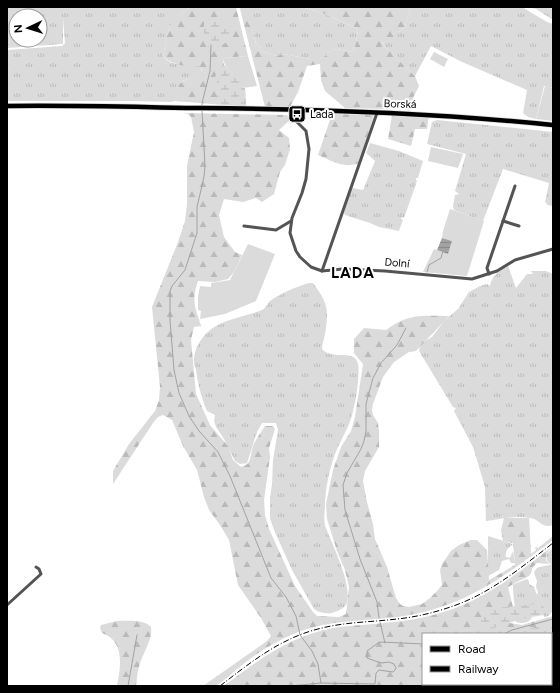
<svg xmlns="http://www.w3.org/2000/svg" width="560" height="693" viewBox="0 0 560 693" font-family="Figtree,sans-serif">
<defs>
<pattern id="grass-tufts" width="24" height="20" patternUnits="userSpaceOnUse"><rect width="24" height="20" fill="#dbdbdb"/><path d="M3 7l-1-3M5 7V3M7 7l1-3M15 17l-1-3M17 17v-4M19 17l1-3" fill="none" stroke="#bababa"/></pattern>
<pattern id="forest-firs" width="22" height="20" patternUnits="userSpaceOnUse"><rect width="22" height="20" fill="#dbdbdb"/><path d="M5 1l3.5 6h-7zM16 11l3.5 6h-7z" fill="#bababa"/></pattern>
<pattern id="wetland-marsh" width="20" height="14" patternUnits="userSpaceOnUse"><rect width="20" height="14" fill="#dbdbdb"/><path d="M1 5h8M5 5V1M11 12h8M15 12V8" fill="none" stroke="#bababa"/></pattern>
<pattern id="water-rules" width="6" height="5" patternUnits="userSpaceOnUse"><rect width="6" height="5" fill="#a2a2a2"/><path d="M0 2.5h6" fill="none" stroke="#8a8a8a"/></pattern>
</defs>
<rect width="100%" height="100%" fill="#fff"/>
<!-- grass -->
<g fill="url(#grass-tufts)" fill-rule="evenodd">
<path d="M7 7H192L180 14 169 28 163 56C171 68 188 63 201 66 202 71 202 74 198 78 173 79 183 86 175 101L170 102 135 101H7V50L62 46 65 43 63 18V44L7 48ZM16 16H40V40H16Z"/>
<path d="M239 7H302L325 14 356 28 358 31 355 46 353 52 337 49 332 50 327 55 319 59H310L284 54 276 56 261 51 259 46 256 44C254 35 252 26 247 17 245 13 241 11 239 7Z"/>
<path d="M410 7H522L547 22 553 24V88L544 86 536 119 528 117 523 113 527 90 460 61 431 46 415 76 385 47 382 41 388 42 398 32 405 27Z"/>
<path d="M528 7H553V20L536 9Z"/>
<path d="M437 120 553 132V206L548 205 545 202 549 183 503 169 483 221 454 210 453 206 455 195 459 194 455 191 466 154 427 144 432 122Z"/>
<path d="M370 143 399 151 423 161 418 178H416V180L417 181 404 218 402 217 401 219 403 220 399 231 379 227 370 223 345 215 344 213 352 188 363 190 375 161 366 153Z"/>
<path d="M508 266 516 288 527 274H533L531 271H546L553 274V525C541 529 540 519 530 518 516 515 500 519 486 521L485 487 473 447 454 411 456 408 453 407 419 351 420 347 425 341 432 337 444 321 458 309 469 292 480 286 487 284 490 286C492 275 498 272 508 266Z"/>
<path d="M309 283H313C328 303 329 310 325 334 324 339 322 344 322 349 331 360 352 350 357 361 362 370 354 414 349 424 344 436 337 447 333 460 329 471 325 493 325 504 325 512 323 521 326 528 331 542 359 597 343 608 340 610 335 612 332 613 326 614 319 613 314 609L292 570 274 530 270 518V497L272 485 273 460 278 430 276 423H262L257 432 247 463 240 464 235 461 224 439 216 427 214 421 215 415 207 411C201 397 198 384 196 370 195 366 193 361 194 358 195 345 205 332 216 326 230 318 247 316 262 310 266 308 267 304 270 301 281 293 296 287 309 283Z"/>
<path d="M488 536 513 544C509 548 505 549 506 557L510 558 513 551 515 563H511L509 559 502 561 499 570 488 576Z"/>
<path d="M552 549H553V611L548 616 545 617 542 614 532 615C532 623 522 624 516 622 514 617 516 613 515 608 514 601 513 593 513 585L514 584 527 579 529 581V584L534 587 537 595 538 592 536 587 537 581 534 573C537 564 544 568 551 564L547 561 546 554Z"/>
</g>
<!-- forest -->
<g fill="url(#forest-firs)">
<path d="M192 7H236L248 56 223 58 224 65 241 82 242 88H245L246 106 212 104 175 101C177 96 177 92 178 88 180 79 191 78 198 78L202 70 201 67 199 66C189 68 169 64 163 56L168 31 172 21 180 14Z"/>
<path d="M302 7H410L405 27 398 32 393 41 388 43 382 42 385 47 415 76 419 86 413 98 411 110 408 111C404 106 397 101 390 105 388 106 387 108 385 109L345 108 325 91 321 80 320 64 307 66 298 92 290 107H265L240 9C251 16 253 32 256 44L259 46 261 51 276 56 284 54 310 59H319L327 55 332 50 337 49 353 52 355 46 358 31 356 28 325 14Z"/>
<path d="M184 113 287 115 291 119 279 130 289 138 290 149 285 165 280 172 274 194 262 202 256 198 243 202 224 199 219 215 224 237 235 252 242 255 234 272 228 279 215 282 198 281C191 301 195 306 201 326L194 327 191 340 196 394 210 425 228 446 233 460 241 467C252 465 250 455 253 446 256 439 261 432 265 426H273L275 429 269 448 270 457 264 500 265 515 269 529 295 586 313 612 317 616 339 617 346 614 349 587 345 570 337 551 327 519 326 504 333 470 341 447 351 431 355 417 363 364 354 353V339L364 328 386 330C409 313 422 316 449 316L416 351 409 352 394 362 383 377 373 404 372 410 373 415 378 423 379 431V447L365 471 363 481 367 502 373 524 375 539 387 567 396 598 400 604 403 606 409 607 422 604 430 598 437 591 442 585 440 570 442 564 451 551 459 545 471 540H477L487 550 489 580 515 565 513 543 503 541 501 530 504 518H529L531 554 536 550 535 548 536 547 538 548 553 536V540C506 575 469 604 410 615 370 622 331 618 293 634 275 642 257 653 242 665 236 670 221 684 215 686 212 687 206 686 203 686L267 641 271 636 261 618 238 585 229 540 220 525 209 510 204 497 197 470 183 446 172 420 163 415 158 417 153 423 113 484V471L129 444 155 411 159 400 160 387 152 307 178 242 185 221 187 204V166L194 132 191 117 188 114Z"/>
<path d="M332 114 374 115 359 163C343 169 333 161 318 155Z"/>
<path d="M392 115 429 116 427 129H415L411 146 388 139Z"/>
<path d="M553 546 546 554V561L550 564 537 563 532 568C532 578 524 578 517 582 514 583 511 586 508 587L514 611 508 617 510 623 522 625 553 616V670L551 675V634H423V684H543L541 686H224C258 660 290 636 333 628 350 625 367 625 384 623 409 621 435 616 458 607 494 593 523 569 553 546Z"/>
<path d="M117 621C128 621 143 619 151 627 153 640 142 654 139 667 137 673 137 680 136 686H117C121 667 125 641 102 633L100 628 101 625Z"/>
</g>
<!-- wetland -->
<g fill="url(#wetland-marsh)">
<path d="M211 18C221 17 229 22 234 30 231 43 221 47 209 48L204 36V22Z"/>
<path d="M224 65 241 82 242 88H245L246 106 212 104 219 95 218 84 215 77 218 70Z"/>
<path d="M536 604 544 607V615L525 618 487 630H481V619L495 608Z"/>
<path d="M553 622V634L551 636V634H510Z"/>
</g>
<!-- garden -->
<g fill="#dbdbdb">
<path d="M434 52 448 59 444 67 430 59Z"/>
<path d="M248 56 257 86 242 88C239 74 225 72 223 58Z"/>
<path d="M545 86 553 88V121L536 119Z"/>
<path d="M431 147 463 154 458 168 428 161Z"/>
<path d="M450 209 484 221 467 276 423 272 434 249 448 254 452 241 442 238 443 231Z"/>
<path d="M248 244 275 254 256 301 225 314 200 319 201 311 198 310V297L200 286 211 287V283L230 280Z"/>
</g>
<!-- water -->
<path fill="url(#water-rules)" d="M442 238 452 241 448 254 437 250Z"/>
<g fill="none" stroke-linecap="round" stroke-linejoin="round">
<!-- stream -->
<g stroke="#a2a2a2" stroke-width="1">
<path d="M202 107V103L210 71 211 45"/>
<path d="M202 110 205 166 204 177 197 207V233L185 270 172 286 170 291V320L174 370 179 393 189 416 199 431 218 452 230 476 271 578 286 597 296 616 300 635 312 651 318 664 321 683"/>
<path d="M427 272 429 265 441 258 443 251"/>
<path d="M379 618 377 602 360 559 345 510 343 485 347 473 361 449 364 441 366 431V404L373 378 381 363 397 345 406 328"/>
<path d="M380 622 385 643"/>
<path d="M504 634 512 630 553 619"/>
<path d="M128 686 137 635"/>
<path d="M290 686 321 683 375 684 376 673 379 670 393 672 395 670 396 668 394 664 389 662 381 663 367 658V651L378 643 381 642 423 644"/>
</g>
<defs>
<path id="primary" d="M7 106C71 105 136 107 200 108 318 109 436 113 553 125"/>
</defs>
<!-- primary casing -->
<use href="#primary" stroke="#dbdbdb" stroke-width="6"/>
<!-- minor -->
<g stroke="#545454" stroke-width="3">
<path d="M291 109 292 117 306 131 309 149 306 179 302 193 292 218 290 233 296 251 300 257 311 267 322 271 343 269 385 271 472 279 497 271 515 260 553 249"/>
<path d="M503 221 519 226"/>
<path d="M244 226 276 230 291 221"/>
<path d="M322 271 377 113"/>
<path d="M489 274 487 268 515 186"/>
<path d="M7 605 41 574 39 569 36 567"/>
</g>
<!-- primary -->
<use href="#primary" stroke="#000" stroke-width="4.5"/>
<!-- rail -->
<path stroke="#000" stroke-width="1" stroke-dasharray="6 2 1 2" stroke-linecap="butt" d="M220 686C251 662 282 637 322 628 346 622 372 622 397 619 417 617 437 612 456 605 492 592 523 566 553 543"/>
</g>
<!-- icons -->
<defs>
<symbol id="bus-square" viewBox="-11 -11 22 22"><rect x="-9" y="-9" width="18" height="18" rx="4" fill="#000" stroke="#fff"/><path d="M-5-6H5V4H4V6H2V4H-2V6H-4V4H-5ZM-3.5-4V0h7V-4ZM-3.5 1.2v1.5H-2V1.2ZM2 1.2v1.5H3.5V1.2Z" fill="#fff"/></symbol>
</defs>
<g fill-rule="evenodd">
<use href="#bus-square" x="287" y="104" width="20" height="20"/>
</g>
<g text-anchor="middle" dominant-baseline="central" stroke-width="4" stroke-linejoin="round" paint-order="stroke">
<!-- street labels -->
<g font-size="11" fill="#000" stroke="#fff">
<text transform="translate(400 104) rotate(2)">Borská</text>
<text transform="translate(397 263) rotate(5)">Dolní</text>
</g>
<!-- poi labels -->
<g font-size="11" fill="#000" stroke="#fff" text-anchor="start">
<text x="310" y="114">Lada</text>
</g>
<!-- district labels -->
<g font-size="15" font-weight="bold" letter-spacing="1" fill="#000" stroke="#fff">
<text x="353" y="273">LADA</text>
</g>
</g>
<!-- border -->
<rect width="560" height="693" fill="none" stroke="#000000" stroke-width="16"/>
<!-- legend -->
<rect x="422" y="633" width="130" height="52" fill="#ffffff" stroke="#999999"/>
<rect x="430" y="646" width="20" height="6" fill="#000000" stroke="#999999"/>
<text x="458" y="653" font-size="12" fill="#000000">Road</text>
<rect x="430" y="666" width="20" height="6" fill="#000000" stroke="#999999"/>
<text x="458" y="673" font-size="12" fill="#000000">Railway</text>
<!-- north arrow -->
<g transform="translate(28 28) rotate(266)"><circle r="19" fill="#ffffff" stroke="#999999"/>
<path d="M0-3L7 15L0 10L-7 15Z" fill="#000000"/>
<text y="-6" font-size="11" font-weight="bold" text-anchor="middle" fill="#000000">N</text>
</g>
</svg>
